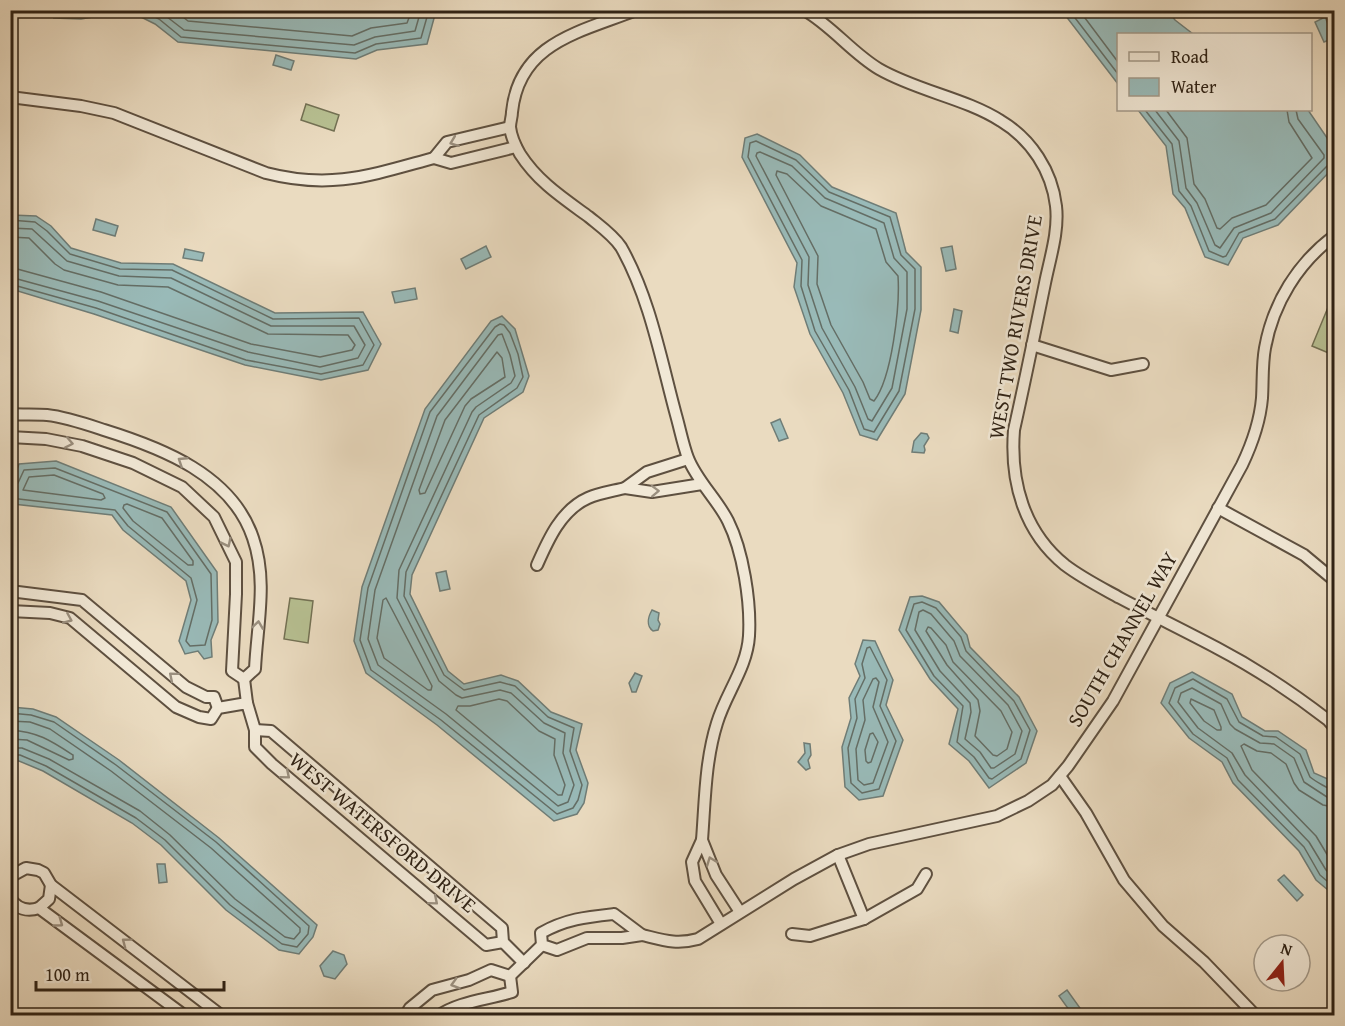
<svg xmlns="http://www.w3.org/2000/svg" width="1345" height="1026" viewBox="0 0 1345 1026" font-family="'Gentium Book Plus',serif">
<rect width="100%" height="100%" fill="#eadbc0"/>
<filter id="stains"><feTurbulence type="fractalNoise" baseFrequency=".00333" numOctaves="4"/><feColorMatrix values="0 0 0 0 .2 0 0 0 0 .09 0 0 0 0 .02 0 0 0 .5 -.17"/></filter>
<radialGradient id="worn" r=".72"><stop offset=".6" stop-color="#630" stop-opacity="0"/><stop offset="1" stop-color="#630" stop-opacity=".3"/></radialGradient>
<!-- green -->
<g fill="#b7c092" stroke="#737154" stroke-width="1.5">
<path d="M306 104 339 115 334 131 301 120Z"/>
<path d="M1329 305 1334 307V346L1331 354 1312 346Z"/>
<path d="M290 598 313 601 308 643 284 639Z"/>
</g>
<!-- water -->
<g fill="#99bab8" stroke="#6f7d77" stroke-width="1.5">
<path d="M57 11V10L436 11 427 44 377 50 356 59 178 42 155 24 129 11 81 19 54 18Z"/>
<path d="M1062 11H1168L1175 20 1193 34H1118V84Z"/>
<path d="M1325 17 1334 38 1324 42 1315 22Z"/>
<path d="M276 55 294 61 291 70 273 65Z"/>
<path d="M1138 110H1308L1334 148V167L1278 225 1243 238 1228 265 1205 257 1185 208 1173 194 1166 146Z"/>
<path d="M757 134 800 155 832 187 896 213 906 252 921 267V310L905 394 877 440 860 435 843 393 810 334 794 287 797 263 742 157 745 138Z"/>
<path d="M11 215 36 216 51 226 71 248 121 263 173 264 275 313 363 312 381 344 368 370 321 380 245 365 94 314 11 289Z"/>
<path d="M96 219 118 226 115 236 93 230Z"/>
<path d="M486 246 491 257 466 269 461 259Z"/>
<path d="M952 246 956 269 946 271 941 248Z"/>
<path d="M185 249 204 253 202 261 183 258Z"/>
<path d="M415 288 417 299 395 303 392 292Z"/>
<path d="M954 309 962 311 958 333 950 331Z"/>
<path d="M502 316 515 329 529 376 523 392 484 418 412 575 410 594 448 671 464 684 501 675 518 681 551 712 582 724 576 750 588 783 584 803 577 814 554 821 437 725 366 673 354 641 362 587 425 409 491 321Z"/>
<path d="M780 419 788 438 779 441 771 423Z"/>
<path d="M921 433 927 434 929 438 924 446 925 450 924 453 912 452 914 441Z"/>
<path d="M56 461 171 507 217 572 218 622 211 640 212 657 204 659 198 651 185 654 179 641 191 600 186 581 123 530 112 515 13 504 11 486 19 464Z"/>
<path d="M446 571 450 589 440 591 436 573Z"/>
<path d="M922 596 939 602 967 635 970 647 1019 697 1037 731 1026 763 989 788 969 761 949 744 958 709 930 679 899 630 910 597Z"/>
<path d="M652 610 659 613 658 620 660 624 658 630 653 631C646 626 648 617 652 610Z"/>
<path d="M863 640 875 641 893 680 886 705 903 740 883 796 859 800 845 787 842 747 851 718 849 698 860 676 855 664Z"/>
<path d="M1192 672 1232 694 1242 717 1265 731H1278L1306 750 1314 773 1328 779 1334 787V895L1316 880 1299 851 1233 783 1222 762 1189 738 1161 703 1170 683Z"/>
<path d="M635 673 642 676 636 692H632L629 683Z"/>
<path d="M11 707 33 709 56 717 119 760 219 838 317 925 313 937 299 954 279 950 226 910 161 845 132 823 43 771 19 761H11Z"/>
<path d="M804 743 810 744 811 755 808 760 810 768 806 770 798 762 805 753Z"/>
<path d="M165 864 167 882 159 883 157 864Z"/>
<path d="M1284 875 1303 895 1297 901 1278 880Z"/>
<path d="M333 951 344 955 347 964 335 979 324 976 320 966Z"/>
<path d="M1067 990 1080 1008 1072 1014 1059 996Z"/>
</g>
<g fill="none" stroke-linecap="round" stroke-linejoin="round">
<!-- shore -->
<g stroke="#646e66" stroke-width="1.5">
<path d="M141 10 159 19 181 37 355 53 376 44 421 38 429 10"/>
<path d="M158 10 184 30 354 45 375 37 415 31 421 10"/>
<path d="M174 10 188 21 352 36 371 28 407 23 412 10"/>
<path d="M1069 10 1118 74"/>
<path d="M1079 10 1118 62"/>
<path d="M1145 110 1172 144 1179 191 1191 206 1209 251 1223 257 1226 256 1239 233 1275 219 1328 165 1334 163"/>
<path d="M1155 110 1179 141 1186 188 1197 203 1215 245 1220 248 1234 228 1271 213 1324 158V155L1298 119 1296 110"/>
<path d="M1166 110 1187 138 1194 184 1205 199 1217 228 1220 229 1232 218 1266 205 1312 158 1289 122 1287 110"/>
<path d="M756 141 796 160 829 192 890 217 901 255 915 269V309L899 391 874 432 864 429 849 390 815 331 801 286 802 260 748 157 750 143Z"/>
<path d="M760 152 792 166 825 198 884 223 894 258 907 272V309L892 388 872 421 868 419 855 387 822 328 808 285 809 257 756 156 757 153Z"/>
<path d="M777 171 787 174 821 206 876 229 886 262 898 276C900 306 892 378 874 401L870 399 863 382 831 325 817 284 818 256 776 175Z"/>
<path d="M10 220 35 222 47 231 70 254 120 269 172 270 273 319 359 318 374 345 363 365 321 374 246 360 96 308 10 284"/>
<path d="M10 228 32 229 67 261 119 276 171 278 271 326H354L365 345 358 358 320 367 248 352 98 301 10 277"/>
<path d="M10 237 29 238 55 264 64 270 118 285 168 287 268 334 348 335 355 345 352 350 320 357 251 344 101 292 10 267"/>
<path d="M500 324 504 325 510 333 518 354 523 377 517 388 479 415 406 572 404 596 444 675 464 690 500 682 515 686 548 717 574 728 570 751 582 785 578 800 573 808 557 814 441 720 371 670 360 640 368 588 430 412 495 327Z"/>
<path d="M502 334 510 355 515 376 511 383 476 407 472 412 399 570 397 598 439 681 456 695 462 698 500 690 511 693 544 723 565 733 563 753 574 785 568 802 558 806 446 714 378 665 368 639 375 590 437 416 498 335Z"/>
<path d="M497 352 502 358 505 377 471 399 465 406 425 493 420 494 419 490 445 420Z"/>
<path d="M54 475 103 494 105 498 101 500 23 490 29 477Z"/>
<path d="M10 485 18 483 24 470 55 468 167 512 211 574 212 620 205 645 190 646 186 641 197 600 191 578 128 526 115 510 10 498"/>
<path d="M127 504 162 518 193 561V565H188L133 521 123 508 124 505Z"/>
<path d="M386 598 432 686 431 690H428L384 658 377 638 383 600Z"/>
<path d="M922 602 936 608 961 637 966 651 1014 701 1030 730 1021 759 992 779 989 778 974 757 957 742 963 706 934 676 906 630 914 604Z"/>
<path d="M923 610 931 614 954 641 960 656 1008 705 1022 731 1015 754 994 768H991L980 752 965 739 971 712 970 703 940 671 915 630 919 612Z"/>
<path d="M928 627 931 628 946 645 953 662 1001 711 1012 732 1007 749 997 756 993 755 975 736 980 711 978 700 947 665 926 631Z"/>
<path d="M870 647 887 680 880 706 896 741 879 789 862 793 851 783 848 748 857 718 855 699 865 678 862 664 867 648Z"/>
<path d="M876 678 879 682 873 707 888 742 873 783 864 785 858 780 856 749 865 720 863 700 873 679Z"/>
<path d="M499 699 507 701 539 731 555 739 554 755 565 785 562 795H558L456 710 458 706H470Z"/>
<path d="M1191 699 1214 710 1221 727V730H1217L1204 721 1190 703Z"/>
<path d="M10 713 31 715 54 722 116 765 216 842 309 926 308 934 297 947 282 944 230 905 165 840 136 818 46 766 20 755H10"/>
<path d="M10 721 30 722 50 729 111 771 211 848 300 928V932L294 939 285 937 235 899 170 835 140 811 49 759 22 748H10"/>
<path d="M10 730C38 732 50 740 73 755V759L69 760 27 740 10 739"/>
<path d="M873 733 878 742 871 762 868 763 866 761 865 750 870 734Z"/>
<path d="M1334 790C1330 790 1315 781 1310 777L1300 754 1276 737 1263 736 1239 722 1227 699 1193 679 1175 688 1169 703 1193 734 1227 758 1238 780 1304 847 1320 875 1334 887"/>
<path d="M1334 798 1327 797 1304 782 1294 758 1274 744 1260 743 1235 729 1230 724 1221 704 1192 688 1181 693 1178 702 1198 728 1232 753 1245 775 1309 842 1326 870 1334 878"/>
<path d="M1334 807 1323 805 1299 790 1294 783 1286 764 1271 753 1257 751 1244 744 1241 746 1252 770 1316 836 1334 866"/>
</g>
<defs>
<g id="minor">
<path d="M636 10C581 32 519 42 512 112 512 117 510 122 510 127 511 136 516 147 520 154 538 182 563 198 589 217 600 226 613 235 621 247 650 298 661 360 676 415 680 429 683 445 688 458 697 481 717 499 728 521 743 551 751 602 749 636 747 668 726 693 717 723 705 761 705 802 702 840"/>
<path d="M804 10C832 26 852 53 879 69 917 91 965 98 1001 121 1031 139 1052 171 1056 206 1059 231 1050 258 1045 283 1035 332 1025 381 1014 430 1010 482 1024 532 1065 565 1082 578 1102 588 1120 598 1152 615 1185 631 1217 648 1257 669 1293 693 1328 720L1334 727"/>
<path d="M10 97 81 106 114 113 266 173C332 190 371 175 434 158"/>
<path d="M510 127 447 142 434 158 451 163 516 147"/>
<path d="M1032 345 1111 370 1143 364"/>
<path d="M10 414C23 415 35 414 47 415 66 417 86 424 104 430 162 448 232 475 253 538 268 581 257 625 255 669L244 679"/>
<path d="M10 437 46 439 82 446 133 463 182 487 214 517 236 562V594L232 671 244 679"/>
<path d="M688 459 647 472 625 488 652 492 702 484"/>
<path d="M1218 508 1304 555 1334 580"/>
<path d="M537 565C548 540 561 510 588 498 599 493 613 491 625 488"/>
<path d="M10 591 82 600 186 687 206 697H214L218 708"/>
<path d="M10 611 50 613 70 618 176 707 199 717 211 719 218 708 247 703 255 730V747L272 764 486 945 503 942"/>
<path d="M244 679 247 703"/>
<path d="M255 730 271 731 502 928 503 942 524 963"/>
<path d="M1060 776 1086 813 1124 880 1163 926 1204 962 1256 1016"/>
<path d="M838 855 864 919"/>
<path d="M10 873 15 874 26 868 38 870 44 873 51 885 222 1016"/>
<path d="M10 898C17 909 27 912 39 908L185 1016"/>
<path d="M39 908 49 899 51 885"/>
<path d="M614 914 642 935 622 938H587L557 950 542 945 541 933C566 919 586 917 614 914Z"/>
<path d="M721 924 695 881 692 862 702 840 716 875 740 912"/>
<path d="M792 934 810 936 864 919 917 889 926 874"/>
<path d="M642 935C663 940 676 945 698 939L794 879 838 855 869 844 997 816 1028 801 1052 785 1068 766 1113 701 1242 465C1252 444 1260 422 1262 398 1263 382 1262 364 1265 348 1273 303 1298 263 1334 236"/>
<path d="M510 976 542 945"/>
<path d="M405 1016 410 1008 432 990 469 980 491 970 510 976"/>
<path d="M438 1016C460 1001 487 1000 512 992L510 976"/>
</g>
</defs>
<!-- minor casing -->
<use href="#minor" stroke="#5e5040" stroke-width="14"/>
<!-- minor -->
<use href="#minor" stroke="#f1e8d6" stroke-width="10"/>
</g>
<!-- one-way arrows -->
<defs><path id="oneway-chevron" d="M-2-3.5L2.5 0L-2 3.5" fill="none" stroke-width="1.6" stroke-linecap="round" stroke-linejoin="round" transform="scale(1.5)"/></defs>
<g stroke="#9a8f7f">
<use href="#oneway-chevron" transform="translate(454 142) rotate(159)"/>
<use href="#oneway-chevron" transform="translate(69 443) rotate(11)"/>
<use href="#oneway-chevron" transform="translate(182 461) rotate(-147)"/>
<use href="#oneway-chevron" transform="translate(655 491) rotate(-2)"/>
<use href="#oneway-chevron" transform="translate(227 543) rotate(64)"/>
<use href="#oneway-chevron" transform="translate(68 619) rotate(23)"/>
<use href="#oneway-chevron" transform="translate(258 625) rotate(-82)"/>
<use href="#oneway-chevron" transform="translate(173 676) rotate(-140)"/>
<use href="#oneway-chevron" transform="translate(286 775) rotate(40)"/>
<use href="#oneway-chevron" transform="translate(711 861) rotate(-111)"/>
<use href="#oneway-chevron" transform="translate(434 901) rotate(40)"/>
<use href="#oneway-chevron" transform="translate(59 923) rotate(36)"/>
<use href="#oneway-chevron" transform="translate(126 942) rotate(-143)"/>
<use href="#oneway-chevron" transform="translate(455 984) rotate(164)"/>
</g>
<g text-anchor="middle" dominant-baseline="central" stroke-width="5" stroke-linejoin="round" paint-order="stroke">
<!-- street labels -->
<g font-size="21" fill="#2f2215" stroke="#f1e8d6">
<text transform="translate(1015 327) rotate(-80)">WEST TWO RIVERS DRIVE</text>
<text transform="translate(1122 639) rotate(-60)">SOUTH CHANNEL WAY</text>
<text transform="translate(383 832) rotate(40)">WEST WATERSFORD DRIVE</text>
</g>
</g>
<!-- margin -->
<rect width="1345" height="1026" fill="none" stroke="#eadbc0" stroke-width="36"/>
<rect x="12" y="12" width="1321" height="1002" fill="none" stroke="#2f2215" stroke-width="3"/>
<rect x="18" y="18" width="1309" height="990" fill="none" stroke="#2f2215" stroke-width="1.5"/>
<!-- legend -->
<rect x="1117" y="33" width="195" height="78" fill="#f1e8d6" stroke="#a39989" stroke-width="1.5"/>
<rect x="1129" y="52" width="30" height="9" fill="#f1e8d6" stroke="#a39989" stroke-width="1.5"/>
<text x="1171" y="63" font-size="18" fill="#2f2215">Road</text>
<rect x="1129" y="78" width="30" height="18" fill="#99bab8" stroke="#a39989" stroke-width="1.5"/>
<text x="1171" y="93" font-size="18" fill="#2f2215">Water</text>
<!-- north arrow -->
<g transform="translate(1282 963) rotate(18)"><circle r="28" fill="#f1e8d6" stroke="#a39989" stroke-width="1.5"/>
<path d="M0-4.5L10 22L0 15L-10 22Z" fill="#8f2418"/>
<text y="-9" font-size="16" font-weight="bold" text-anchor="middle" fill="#2f2215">N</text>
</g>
<!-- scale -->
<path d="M36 981v9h188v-9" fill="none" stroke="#2f2215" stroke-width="3"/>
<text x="45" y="981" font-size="18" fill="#2f2215" stroke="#f1e8d6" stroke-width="4.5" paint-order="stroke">100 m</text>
<rect width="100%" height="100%" filter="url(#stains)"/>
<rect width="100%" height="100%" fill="url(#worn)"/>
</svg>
